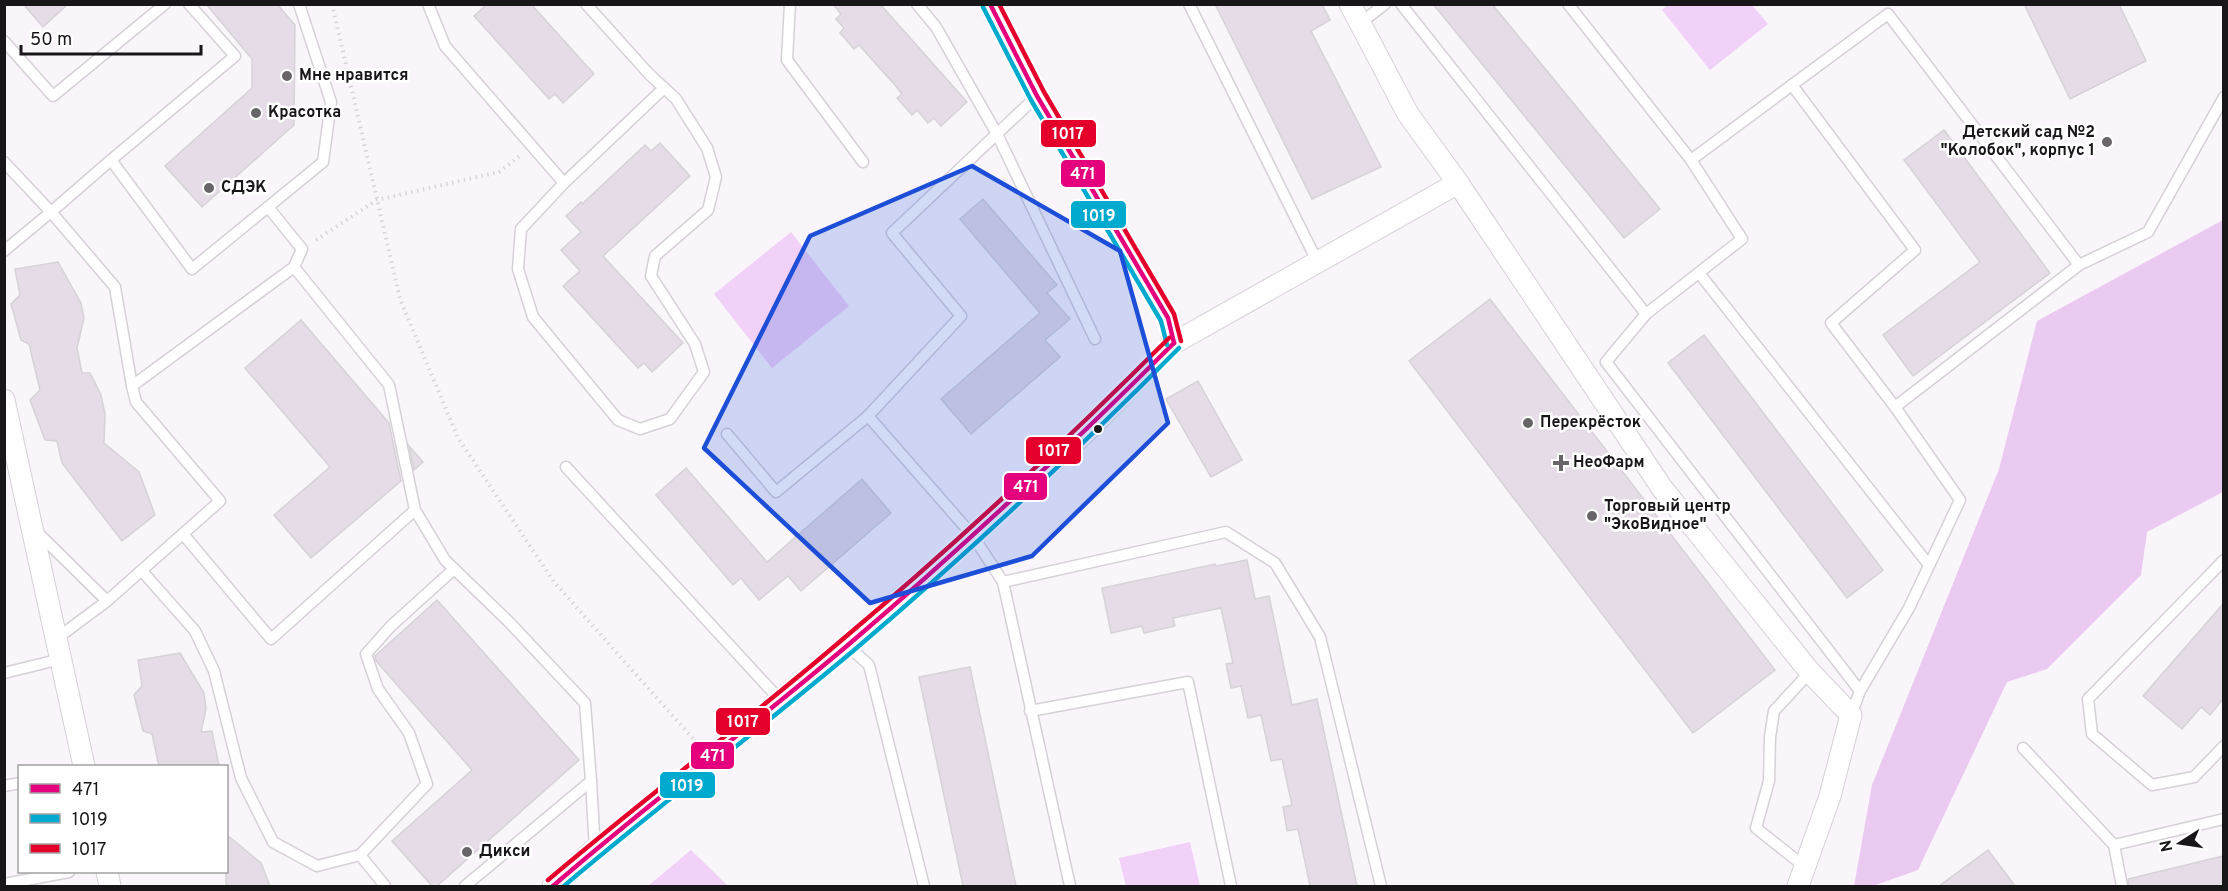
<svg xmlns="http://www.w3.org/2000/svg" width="2228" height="891" viewBox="0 0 2228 891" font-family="Overpass,sans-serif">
<rect width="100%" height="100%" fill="#faf5fb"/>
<!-- green -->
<g fill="#f1d1f7">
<path d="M1669 4 1752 5 1768 24 1710 70 1662 10Z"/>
<path d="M791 232 849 306 772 368 714 294Z"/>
<path d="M1190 842 1200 886H1126L1119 858Z"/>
<path d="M691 850 728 886H648Z"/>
</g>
<!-- forest -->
<path fill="#ebcaf1" d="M2223 220 2224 489 2221 493 2147 532 2141 575 2047 669 2007 682 1918 870 1873 886H1854L1872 785 1999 469 2037 321Z"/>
<!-- building -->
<g fill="#e5dce7" stroke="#d6d2d7" stroke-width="1.5">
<path d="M23 4H68L43 27Z"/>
<path d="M206 4H277L295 25 294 125 202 207 165 166 252 88V59Z"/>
<path d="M487 4H531L594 74 563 103 555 94 549 99 474 16Z"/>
<path d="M833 4H880L967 102 941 126 934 118 928 123 917 110 912 115 897 98 902 94 894 84 859 45 854 49 840 33 844 28 836 19 841 14Z"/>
<path d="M1215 4H1322L1330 20 1311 31 1381 167 1312 199Z"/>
<path d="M1433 4H1492L1660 209 1624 238Z"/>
<path d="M2024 4H2119L2146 61 2070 99Z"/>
<path d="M1944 130 2050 273 1913 376 1883 335 1980 262 1904 160Z"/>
<path d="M660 143 690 176 603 256 683 343 652 372 644 363 638 368 563 286 580 271 561 250 581 232 566 216 581 202 582 204 645 145 651 151Z"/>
<path d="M983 199 1057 285 1047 293 1070 319 1045 340 1060 357 971 434 941 399 1040 313 960 219Z"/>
<path d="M58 262 81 303 84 318 77 348 82 373H90L101 395 105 414 104 443 139 472 155 515 122 541 62 463 57 441 45 440 30 400 40 390 29 344 21 340 11 304 20 295 15 269Z"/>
<path d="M1490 299 1775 670 1693 733 1409 361Z"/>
<path d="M301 320 389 423 401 481 311 558 274 515 330 467 245 368Z"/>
<path d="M1704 335 1883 570 1847 598 1668 363Z"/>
<path d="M1198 381 1242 460 1211 477 1166 399Z"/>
<path d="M409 446 423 462 414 470Z"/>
<path d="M686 468 767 562 862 479 891 513 801 591 788 576 759 600 741 578 733 585 656 495Z"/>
<path d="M1247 560 1255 599 1269 596 1292 705 1317 699 1357 886H1310L1298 829 1287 831 1283 807 1292 805 1282 759 1271 761 1261 715 1248 718 1241 686 1231 688 1226 664 1233 663 1221 608 1173 618 1175 626 1144 633 1142 626 1111 633 1102 588 1215 564 1216 566Z"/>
<path d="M437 600 579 760 437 886H432L392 841 472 770 376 661 375 656Z"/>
<path d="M2223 604V699L2210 715 2201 707 2182 729 2143 696Z"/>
<path d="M180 653 204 693 206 709 201 732 212 731 219 766H159L152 734 143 731 134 695 142 686 138 660Z"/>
<path d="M970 667 1016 886H963L919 677Z"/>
<path d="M226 834 261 863 270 886H226Z"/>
<path d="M1988 850 2015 886H1939Z"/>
<path d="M2223 856V886H2129L2128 879Z"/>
</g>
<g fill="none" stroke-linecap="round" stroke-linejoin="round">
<defs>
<g id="service">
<path d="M189 4 235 56 111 160 192 269 323 162 331 102 299 4"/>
<path d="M428 4 445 46 564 183 521 229 518 269 533 317 618 420 640 429 670 419 704 372 695 344 651 276 655 256 708 210 716 177 707 148 676 99 649 74 586 4"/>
<path d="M790 4 787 60 863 162"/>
<path d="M917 4 936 27 997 134 1095 339"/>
<path d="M1189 4 1318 263"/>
<path d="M1401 4 1646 314"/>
<path d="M1568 4 1691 160"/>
<path d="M1359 24 1385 4"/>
<path d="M4 41 53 96 165 4"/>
<path d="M1792 85 1888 14 2079 265 1895 407"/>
<path d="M111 160 51 212 115 287 132 386 294 267 302 249 268 207"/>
<path d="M4 162 51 212 4 251"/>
<path d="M564 183 664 88"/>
<path d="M2079 265 2148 232 2224 97"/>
<path d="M1699 273 1929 565"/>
<path d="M727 434 776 492 868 416"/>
<path d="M566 467 780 700"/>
<path d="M415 510 445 560 509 622 585 703 591 781 465 886"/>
<path d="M37 532 107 601"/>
<path d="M183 534 271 639 415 510 389 385 294 267"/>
<path d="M2224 560 2088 699 2092 734 2152 785 2194 777 2224 746"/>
<path d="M142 571 195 631 214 671 241 778 273 842 317 866 360 855"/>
<path d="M1003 582 973 536 868 416 961 316 892 233 1037 96"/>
<path d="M56 639 107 601 220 501 136 402 132 386"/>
<path d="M847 645 869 665 924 886"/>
<path d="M4 673 61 659"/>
<path d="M1030 711 1188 682 1231 886"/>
<path d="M1851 715 1860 691 1909 608 1960 500 1895 407 1831 323 1915 250 1792 85 1691 160 1742 239 1646 314 1606 362 1860 691"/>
<path d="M2023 748 2114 845 2122 886"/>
<path d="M591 781 595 850"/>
<path d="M4 786 20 783"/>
<path d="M2114 845 2224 819"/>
<path d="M1805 867 1756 828 1769 781 1770 737 1774 711 1810 672"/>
<path d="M4 884 69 872"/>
<path d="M385 886 360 855 427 784 409 733 378 689 366 654 391 626 454 569"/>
<path d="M1070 886 1003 582 1226 532 1275 563 1320 637 1381 886"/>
</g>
<g id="minor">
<path d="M990 4 1037 96 1168 318 1174 343"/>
<path d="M1350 4 1408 114 1458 183 1662 488 1810 672 1851 715 1830 796 1798 886"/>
<path d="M4 400 84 766"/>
<path d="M107 872 110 886"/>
<path d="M553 886 588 855 720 750 847 645 973 536 1094 424 1174 343 1458 183"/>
</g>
</defs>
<!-- service casing -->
<use href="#service" stroke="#d5d1d6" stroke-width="13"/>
<!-- minor casing -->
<use href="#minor" stroke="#d5d1d6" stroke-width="23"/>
<!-- path -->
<g stroke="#d7d6d7" stroke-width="4" stroke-dasharray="1.5 4.5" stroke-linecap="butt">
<path d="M332 4 400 299 458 438 554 582 696 742"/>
<path d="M316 240 377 200 499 172 520 156"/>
</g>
<!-- service -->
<use href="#service" stroke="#fefefe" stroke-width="10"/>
<!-- minor -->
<use href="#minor" stroke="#fefefe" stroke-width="21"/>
<defs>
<g id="bus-1">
<path d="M990 4 1037 96 1168 318 1174 343"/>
<path d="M553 886C649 803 751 727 848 645 961 549 1069 448 1174 343"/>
</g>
<g id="bus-2">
<path d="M983 7 1031 100 1161 321 1167 345"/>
<path d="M564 886C658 806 758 731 853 651 966 555 1075 453 1179 348"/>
</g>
<g id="bus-3">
<path d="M999 4 1044 92 1174 314 1181 341"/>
<path d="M548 880C645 798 746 722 843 639 956 544 1064 443 1169 338"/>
</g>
</defs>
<!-- bus-1 casing -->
<use href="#bus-1" stroke="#fff" stroke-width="9"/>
<!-- bus-2 casing -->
<use href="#bus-2" stroke="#fff" stroke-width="9"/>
<!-- bus-3 casing -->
<use href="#bus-3" stroke="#fff" stroke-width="9"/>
<!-- bus-1 -->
<use href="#bus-1" stroke="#e5007d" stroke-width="4.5"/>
<!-- bus-2 -->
<use href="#bus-2" stroke="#00a9ce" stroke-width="4.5"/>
<!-- bus-3 -->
<use href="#bus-3" stroke="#e4002b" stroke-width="4.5"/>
</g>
<!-- marked area -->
<path fill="#1d4ed8" fill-opacity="0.2" stroke="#1d4ed8" stroke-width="4.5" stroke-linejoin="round" d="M972 166 1120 251 1168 423 1032 556 870 603 704 448 810 236Z"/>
<!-- markers -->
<g fill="#686469" stroke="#fff" stroke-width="2">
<circle cx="287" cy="76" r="6"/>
<circle cx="256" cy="113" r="6"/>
<circle cx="2107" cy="142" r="6"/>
<circle cx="209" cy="188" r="6"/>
<circle cx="1528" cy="423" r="6"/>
<path d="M1558 454h6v6h6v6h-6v6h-6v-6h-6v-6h6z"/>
<circle cx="1592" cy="516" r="6"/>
<circle cx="467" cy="852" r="6"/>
</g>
<circle fill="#19161a" stroke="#fff" stroke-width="2" cx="1098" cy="429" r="5"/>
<g text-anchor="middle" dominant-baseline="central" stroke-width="5" stroke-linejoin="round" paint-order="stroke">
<!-- poi labels -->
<g font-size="16" font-weight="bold" fill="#19161a" stroke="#fff" text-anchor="start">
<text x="299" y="76">Мне нравится</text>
<text x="268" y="113">Красотка</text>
<text x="2095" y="133" text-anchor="end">Детский сад №2<tspan x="2095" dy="18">"Колобок", корпус 1</tspan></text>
<text x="221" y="188">СДЭК</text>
<text x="1540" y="423">Перекрёсток</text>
<text x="1573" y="463">НеоФарм</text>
<text x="1604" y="507">Торговый центр<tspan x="1604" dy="18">"ЭкоВидное"</tspan></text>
<text x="479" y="852">Дикси</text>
</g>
</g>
<g stroke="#fff" stroke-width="2">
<rect x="1040" y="119" width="57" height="29" rx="6" fill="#e4002b"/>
<rect x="1060" y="159" width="46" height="29" rx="6" fill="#e5007d"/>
<rect x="1070" y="200" width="57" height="29" rx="6" fill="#00a9ce"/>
<rect x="1025" y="436" width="57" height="29" rx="6" fill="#e4002b"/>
<rect x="1003" y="472" width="45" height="29" rx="6" fill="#e5007d"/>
<rect x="715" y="707" width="56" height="29" rx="6" fill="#e4002b"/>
<rect x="690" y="741" width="45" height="29" rx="6" fill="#e5007d"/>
<rect x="659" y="771" width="57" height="28" rx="6" fill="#00a9ce"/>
</g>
<g font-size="16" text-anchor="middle" font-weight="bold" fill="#fff">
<text x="1068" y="139">1017</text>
<text x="1083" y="179">471</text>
<text x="1099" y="221">1019</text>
<text x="1054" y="456">1017</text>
<text x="1026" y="492">471</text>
<text x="743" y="727">1017</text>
<text x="713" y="761">471</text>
<text x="687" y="791">1019</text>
</g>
<!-- border -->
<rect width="2228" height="891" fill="none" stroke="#19161a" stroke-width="12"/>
<!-- legend -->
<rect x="18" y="765" width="210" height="108" fill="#ffffff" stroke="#a3a2a3" stroke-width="1.5"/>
<rect x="30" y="784" width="30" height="9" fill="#e5007d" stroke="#a3a2a3" stroke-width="1.5"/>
<text x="72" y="795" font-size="18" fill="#19161a">471</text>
<rect x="30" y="814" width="30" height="9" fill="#00a9ce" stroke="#a3a2a3" stroke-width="1.5"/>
<text x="72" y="825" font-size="18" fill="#19161a">1019</text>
<rect x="30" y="844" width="30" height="9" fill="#e4002b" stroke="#a3a2a3" stroke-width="1.5"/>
<text x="72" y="855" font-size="18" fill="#19161a">1017</text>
<!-- north arrow -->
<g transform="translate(2180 843) rotate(258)" stroke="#ffffff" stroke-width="4.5" paint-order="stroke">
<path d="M0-4.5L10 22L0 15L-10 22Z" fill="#19161a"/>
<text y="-9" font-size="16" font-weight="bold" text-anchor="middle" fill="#19161a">N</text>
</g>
<!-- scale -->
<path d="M21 45v9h180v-9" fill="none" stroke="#19161a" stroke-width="3"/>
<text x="30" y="45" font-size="18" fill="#19161a" stroke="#ffffff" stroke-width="4.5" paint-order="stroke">50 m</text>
</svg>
